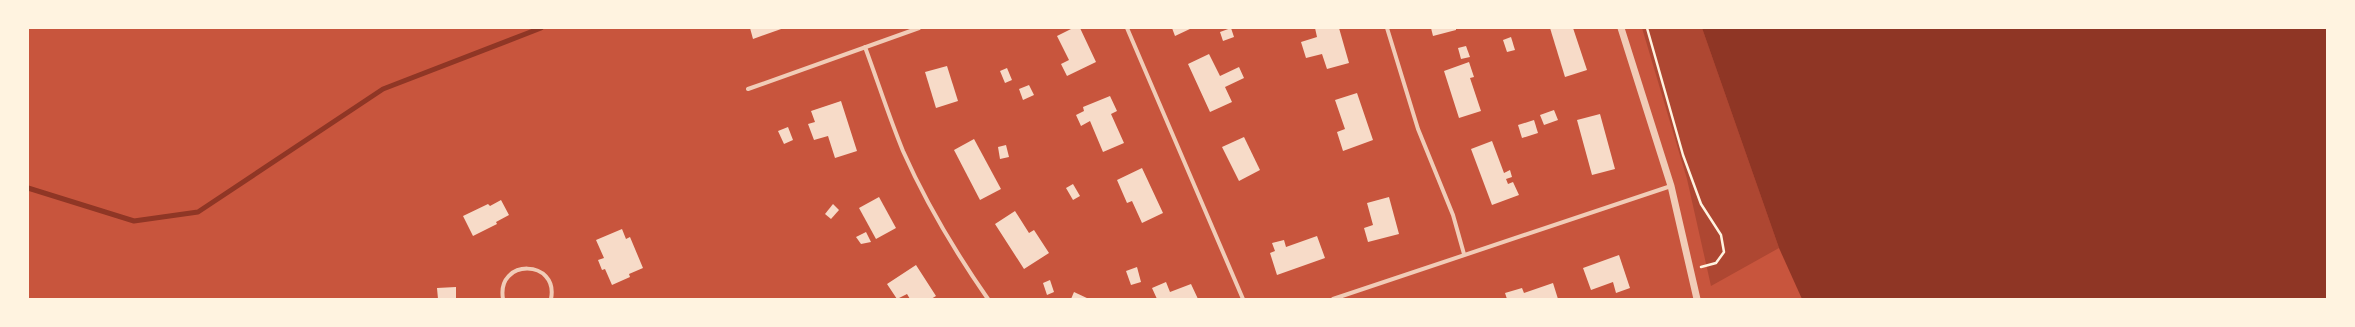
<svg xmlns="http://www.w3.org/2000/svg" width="2355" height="327" viewBox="0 0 2355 327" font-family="'PT Sans',sans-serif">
<rect width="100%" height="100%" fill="#c8553d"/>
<!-- green -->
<path fill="#ae4732" d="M1642 28H1702L1779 248 1711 286 1687 179Z"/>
<!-- water -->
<path fill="#8f3625" d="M1702 28H2327V299H1802L1779 248Z"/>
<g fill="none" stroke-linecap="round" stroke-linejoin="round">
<!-- stream -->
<path stroke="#8f3625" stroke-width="5" d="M28 188 134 221 198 212 383 89 541 28"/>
</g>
<!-- building -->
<g fill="#f7dbc8">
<path d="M750 28H784L753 39Z"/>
<path d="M1073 28H1080L1096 62 1067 76 1061 64 1069 60 1057 36Z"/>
<path d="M1172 28H1192L1175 36Z"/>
<path d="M1231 28 1234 37 1223 41 1220 32Z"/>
<path d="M1315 28H1339L1349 63 1327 69 1322 54 1306 58 1301 42 1317 37Z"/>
<path d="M1431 28H1456V30L1433 36Z"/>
<path d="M1550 28H1573L1587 70 1565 77Z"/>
<path d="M1511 37 1515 50 1507 52 1503 40Z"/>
<path d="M1466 46 1470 57 1461 59 1458 48Z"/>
<path d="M1209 54 1220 76 1239 67 1244 78 1225 87 1232 102 1210 112 1188 64Z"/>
<path d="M1469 62 1474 77 1470 78 1481 111 1459 118 1444 71Z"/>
<path d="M947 66 958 101 936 108 925 72Z"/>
<path d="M1007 68 1012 80 1005 83 1000 71Z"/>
<path d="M1029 85 1034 95 1023 100 1019 89Z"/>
<path d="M1357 93 1373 140 1343 151 1337 132 1345 129 1335 100Z"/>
<path d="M1110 96 1117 111 1111 114 1124 143 1103 152 1090 121 1081 126 1076 115 1084 111 1083 107Z"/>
<path d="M841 101 857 151 835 158 828 136 814 140 808 124 815 122 811 111Z"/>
<path d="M1554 110 1558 120 1544 125 1540 115Z"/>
<path d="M1600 114 1615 169 1592 175 1577 120Z"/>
<path d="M1534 120 1538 133 1522 138 1518 125Z"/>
<path d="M788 127 793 140 784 144 778 131Z"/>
<path d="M1244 137 1260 170 1239 181 1222 147Z"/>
<path d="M974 139 1001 189 980 200 954 150Z"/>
<path d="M1492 141 1504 173 1510 170 1512 177 1506 179 1508 184 1513 182 1519 195 1492 205 1471 149Z"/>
<path d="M1006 145 1009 157 1000 159 998 147Z"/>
<path d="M1142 168 1163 213 1142 223 1132 201 1127 203 1117 180Z"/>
<path d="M1073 184 1080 196 1073 200 1066 188Z"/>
<path d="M879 197 896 228 876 239 859 208Z"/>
<path d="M1389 197 1399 234 1368 242 1364 228 1373 225 1367 203Z"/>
<path d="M501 200 509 215 496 222 497 224 473 236 463 216 488 204 490 206Z"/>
<path d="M833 204 839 210 831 219 825 214Z"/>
<path d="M1015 211 1029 233 1034 230 1049 253 1024 269 995 224Z"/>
<path d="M622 229 626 239 630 237 643 268 629 274 630 277 612 285 605 269 602 270 598 260 604 258 596 240Z"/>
<path d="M866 232 871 242 861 244 856 237Z"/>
<path d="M1317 236 1325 258 1277 275 1270 253 1275 251 1272 243 1284 240 1286 247Z"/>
<path d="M1619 255 1630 288 1616 293 1613 282 1591 290 1583 268Z"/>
<path d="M916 265 936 296 931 299H910L907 294 897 299 887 284Z"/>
<path d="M1137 267 1141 282 1131 285 1126 271Z"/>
<path d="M1050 280 1054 292 1047 295 1043 283Z"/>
<path d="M1166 282 1170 292 1191 284 1198 299H1157L1152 288Z"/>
<path d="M1553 283 1558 299H1507L1505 293 1522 288 1524 293Z"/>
<path d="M456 287V299H438L437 288Z"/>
<path d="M1074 292 1089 299H1071Z"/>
</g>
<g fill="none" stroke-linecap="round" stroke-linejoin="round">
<!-- path -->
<path stroke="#fff3e0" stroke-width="2.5" d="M1647 28 1683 155 1701 204 1721 235 1724 252 1716 263 1701 267"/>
<!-- minor -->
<g stroke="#f1ccb7" stroke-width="4">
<path d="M1127 28 1243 299"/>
<path d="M1387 28 1418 129 1453 215 1464 254"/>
<path d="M865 47C878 82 889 117 903 151 926 203 956 253 988 299"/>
<path d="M748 89 919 28"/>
<path d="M503 299C496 258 559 259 551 299"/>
<path d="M1333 299 1671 186"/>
</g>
<!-- tertiary -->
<path stroke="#f1ccb7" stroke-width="7" d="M1621 28 1671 186 1697 299"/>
</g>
<!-- border -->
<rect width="2355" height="327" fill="none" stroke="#fff3e0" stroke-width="58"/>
</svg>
